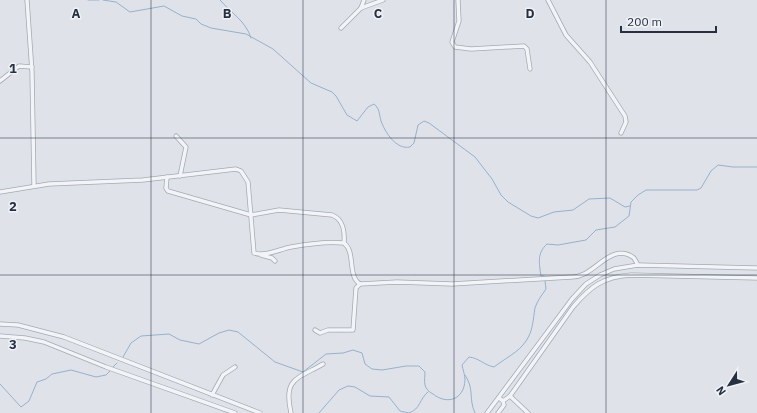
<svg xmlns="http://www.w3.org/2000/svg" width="757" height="413" viewBox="0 0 757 413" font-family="'IBM Plex Sans',sans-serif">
<rect width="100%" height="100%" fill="#dfe3e9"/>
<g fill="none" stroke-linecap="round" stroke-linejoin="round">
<!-- stream -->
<g stroke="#98b0cb" stroke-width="1">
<path d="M88 0H99"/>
<path d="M103 0 116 2 130 12 164 6 182 16 196 19 201 24 211 28 246 34 273 49 311 83 332 92 336 96 347 115 357 121 368 107 374 104C380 109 379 114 381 121 385 132 396 150 410 147L414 143 418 125 424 121 429 123 475 157 492 179 501 195 508 202 531 216 538 218 554 212 573 210 589 199 610 198 625 207 630 206"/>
<path d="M220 0C231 13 246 21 251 38"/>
<path d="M544 276H541C539 263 537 253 547 244L558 245 586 240 596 230 615 227 629 216 631 202 638 195 646 190H697L701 188 711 171 718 165 733 167H757"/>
<path d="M123 357 131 343 141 336 169 334 180 340 199 344 219 333 229 330 238 332 275 362 303 372 326 354 343 353 353 350 362 353 365 364 372 369 382 370 406 366H419L425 372C425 376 424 381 425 385 426 389 429 392 433 394 447 405 464 400 465 380 465 375 463 370 462 365L469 357C479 358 484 365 494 367 504 359 519 352 526 341 533 331 533 320 535 308 537 301 542 295 546 289L545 281"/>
<path d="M112 368 117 363"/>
<path d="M465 375C475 390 468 398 475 413"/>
<path d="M0 384 21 407 29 401 37 382 46 379 52 374 71 370 96 377 106 375 110 371"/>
<path d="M319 413 339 390 348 386 355 387 370 396 389 397 400 411 409 413"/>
<path d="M409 413C421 409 419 399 428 392"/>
</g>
<defs>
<g id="minor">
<path d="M27 0 32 72 34 186"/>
<path d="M458 0 459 21 452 42 455 47 471 49 524 46 527 49 530 69"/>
<path d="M548 0 566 35 590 62 625 116 626 122 621 133"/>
<path d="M361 8 364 0"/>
<path d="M341 28 361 8 383 0"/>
<path d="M0 81 19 66 32 67"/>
<path d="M176 136 186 147 180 176"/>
<path d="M167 177 166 188 168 191 251 215 279 210 332 215C343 219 345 232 344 243"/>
<path d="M0 192 49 184 143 180 236 169 241 171 248 182 254 253C265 257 280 249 291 247 307 244 327 241 344 243 356 252 347 276 360 284L397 282 452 284 572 277C576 277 580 276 584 274 599 267 615 243 634 258L638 265"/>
<path d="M261 255 272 258 275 261"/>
<path d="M0 324 18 325 64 337 260 413"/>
<path d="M315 330 320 333 328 330H353L356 288 360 284"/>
<path d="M0 336 25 338 44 342 106 367 235 413"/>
<path d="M212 395 223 375 235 367"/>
<path d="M510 396 528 413"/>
<path d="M499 398 503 401 510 396 573 307C591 286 603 277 631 275L757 278"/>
<path d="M291 413C283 378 297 379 323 364"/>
<path d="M487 413 572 299 586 284 600 275 614 269 638 265 757 268"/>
<path d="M498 413 504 405 503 401"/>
</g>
</defs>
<!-- minor casing -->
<use href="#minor" stroke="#a4aab3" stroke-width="5"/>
<!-- minor -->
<use href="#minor" stroke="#f2f4f7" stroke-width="3.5"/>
</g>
<!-- grid -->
<path fill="none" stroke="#273041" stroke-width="1" stroke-opacity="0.55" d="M151 0V413M303 0V413M454 0V413M606 0V413M0 138H757M0 275H757"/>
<g font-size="13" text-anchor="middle" font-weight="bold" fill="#273041" stroke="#eff2f6" stroke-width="3" stroke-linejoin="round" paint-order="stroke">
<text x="76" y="18">A</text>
<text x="227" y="18">B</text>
<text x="378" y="18">C</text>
<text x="530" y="18">D</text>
<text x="13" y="73">1</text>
<text x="13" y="211">2</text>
<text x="13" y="349">3</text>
</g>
<!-- north arrow -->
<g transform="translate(729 385) rotate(234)" stroke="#eff2f6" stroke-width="3" paint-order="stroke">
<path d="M0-3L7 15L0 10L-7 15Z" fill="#273041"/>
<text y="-6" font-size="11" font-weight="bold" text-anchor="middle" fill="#273041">N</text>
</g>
<!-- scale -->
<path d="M621 26v6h95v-6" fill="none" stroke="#273041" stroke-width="2"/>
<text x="627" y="26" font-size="12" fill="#273041" stroke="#eff2f6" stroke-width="3" paint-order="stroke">200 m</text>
</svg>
